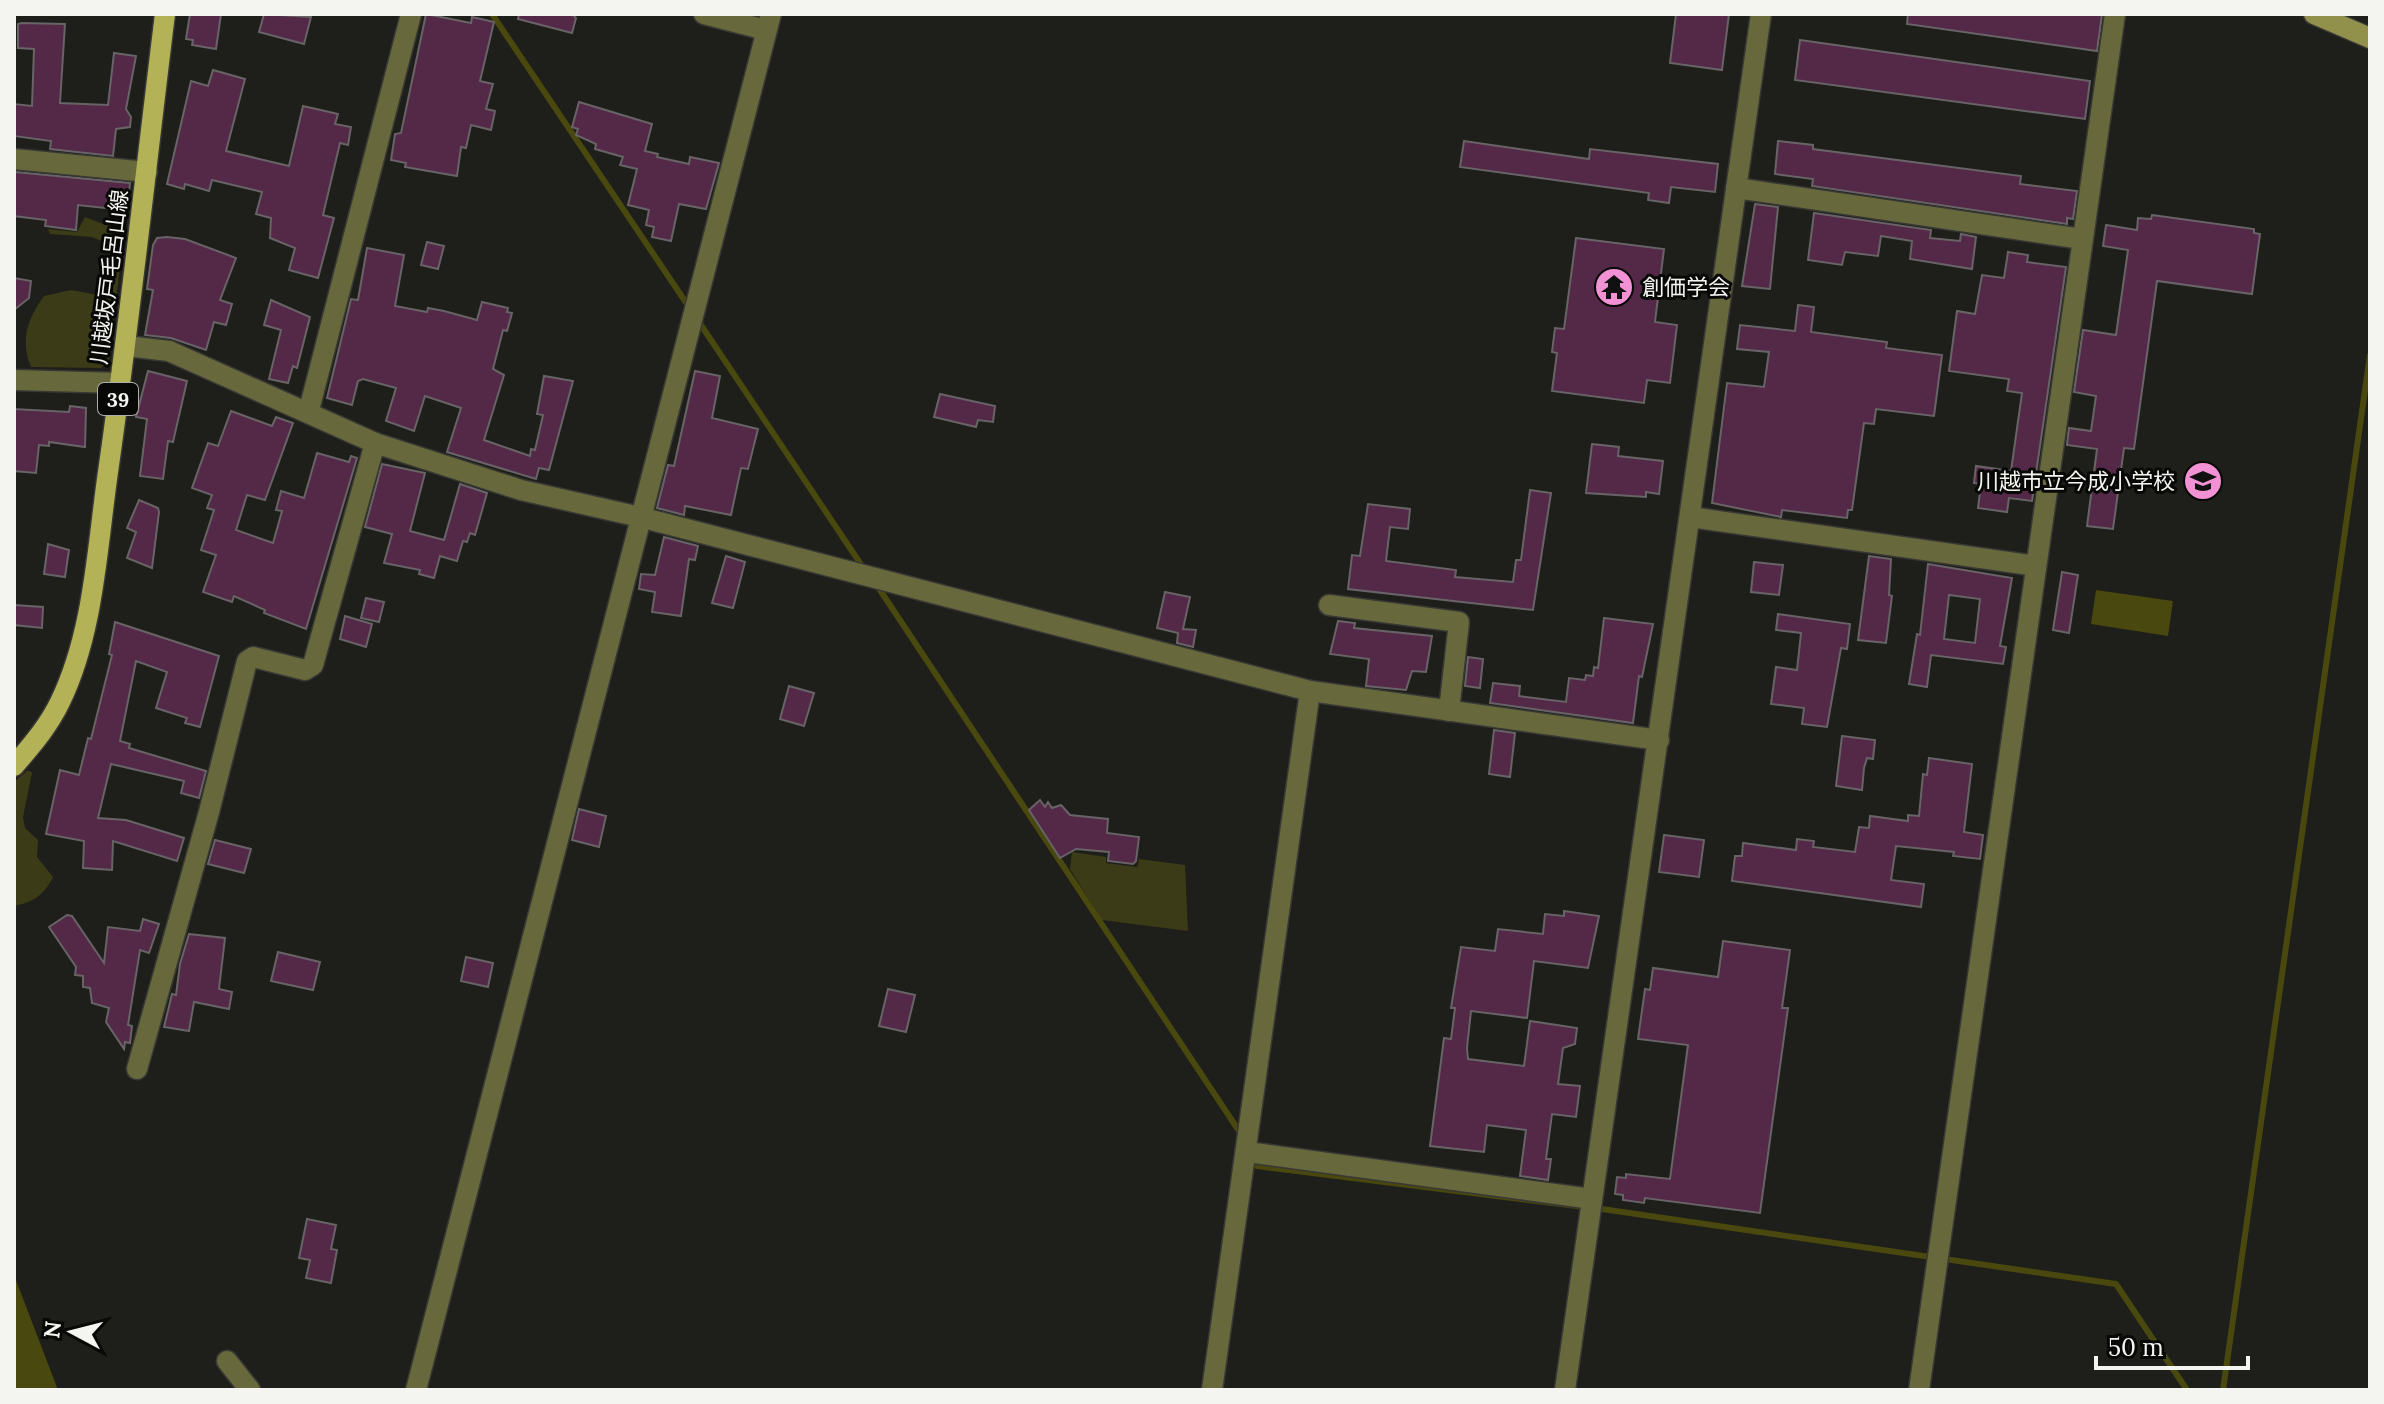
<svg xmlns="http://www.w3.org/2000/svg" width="2384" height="1404" viewBox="0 0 2384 1404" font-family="Lora,'Noto Sans JP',serif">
<rect width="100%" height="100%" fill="#1e1e1a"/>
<!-- green -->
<g fill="#3b3b17">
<path d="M85 217 103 224 121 219 125 224 109 360 101 368 31 367C20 341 27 319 44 296L71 290 98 295C112 279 113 263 106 243L92 237 50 234 48 229 77 232Z"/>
<path d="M28 770 32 773 23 817 25 828 38 840 37 857 53 877C44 895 34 902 14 906V782Z"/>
<path d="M1072 852 1106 857V863L1137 867 1139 859 1185 865 1188 931 1102 920 1070 869Z"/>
</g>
<!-- water -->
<g fill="#49480e">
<path d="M2096 590 2173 601 2168 636 2091 624Z"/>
<path d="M14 1275 58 1390H14Z"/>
</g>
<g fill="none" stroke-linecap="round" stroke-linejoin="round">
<!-- stream -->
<g stroke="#49480e" stroke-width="6">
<path d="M492 14 691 310"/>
<path d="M697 319 864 569"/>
<path d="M876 584 1241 1134"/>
<path d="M1253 1159 1257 1166 1609 1210 2116 1284 2187 1390"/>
<path d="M2223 1390 2370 355"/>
</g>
</g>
<!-- building -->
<g fill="#532947" stroke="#686366" stroke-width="2" fill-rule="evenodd">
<path d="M190 14H221L216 49 192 45 193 40 186 39Z"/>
<path d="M264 14 311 17 304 44 259 32Z"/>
<path d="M426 14 471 23 472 17 494 22 480 81 493 84 486 109 495 111 491 130 471 125 466 148 461 147 457 176 405 167 406 163 391 160 395 134 401 133Z"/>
<path d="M519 14H572L576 18 572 33 518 19Z"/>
<path d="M1676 14H1729L1722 70 1670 63Z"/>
<path d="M1908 14H2102L2097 51 1907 24Z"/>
<path d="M22 23 65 24 60 103 108 105 114 53 136 56 126 109 131 117 130 127 116 129 113 156 50 149 51 141 14 136V104L32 106 34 49 18 48V24Z"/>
<path d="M1800 40 2090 81 2085 119 1795 80Z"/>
<path d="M213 70 245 79 226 151 289 166 303 106 338 114 335 124 351 127 348 145 340 143 323 215 334 218 318 278 289 270 295 248 270 238 271 218 256 214 262 192 212 180 209 191 185 184 184 189 167 184 191 81 208 86Z"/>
<path d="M579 102 652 124 645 151 658 154 657 157 689 164 690 157 719 163 706 209 679 204 671 241 652 237 654 227 646 225 649 210 628 205 637 169 620 165 623 157 595 149 596 144 576 135 578 129 572 127Z"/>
<path d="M1464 141 1589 159 1590 149 1718 164 1715 192 1671 187 1669 203 1648 200 1649 193 1460 167Z"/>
<path d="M1778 141 1813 145V149L2021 176 2020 184 2077 191 2073 219 2067 218V224L1812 186 1813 179 1775 174Z"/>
<path d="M15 172 130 183 128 203 124 202 123 210 78 205 76 230 45 226 46 220 14 216Z"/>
<path d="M1755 204 1778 207 1770 289 1742 286Z"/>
<path d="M1814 213 1931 230 1930 238 1960 241 1961 234 1976 237 1972 269 1910 259 1912 241 1881 236 1878 256 1845 252 1842 265 1808 260Z"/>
<path d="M2152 215 2254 229V233L2260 234 2252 294 2157 281 2134 449 2124 448 2113 529 2087 526 2097 449 2067 445 2069 428 2091 431 2096 396 2074 392 2083 330 2116 335 2128 250 2103 246 2106 225 2137 230 2138 218 2151 219Z"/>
<path d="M167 237 185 239 236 258 220 300 232 304 226 325 214 322 206 350 171 338 145 335 153 290 147 289 153 245 157 238Z"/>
<path d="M1576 238 1664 249 1655 322 1677 325 1670 383 1647 380 1644 403 1552 391 1557 353 1552 352 1555 328 1564 329Z"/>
<path d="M427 242 444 246 438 269 421 265Z"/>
<path d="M367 248 404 255 395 306 427 312 428 308 444 311 477 320 482 302 508 308 507 312 512 313 507 331 503 330 493 369 504 375 484 440 530 456 531 449 535 450 543 415 537 414 544 376 573 381 549 470 539 468 536 479 447 452 461 408 425 396 414 431 386 421 396 388 363 379 358 381 352 405 327 398 351 299 358 300Z"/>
<path d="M2008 252 2028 255 2027 262 2066 267 2032 501 2009 498 2007 512 1978 508 1981 484 1974 483 1976 466 2011 471 2022 393 2007 391 2009 379 1949 371 1957 311 1975 314 1982 275 2004 278Z"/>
<path d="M14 278 31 281 29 298 14 310Z"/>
<path d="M271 300 310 317 297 368 293 366 288 383 269 379 281 330 264 325Z"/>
<path d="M1798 305 1814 307 1811 332 1887 342 1886 348 1942 355 1934 416 1876 409 1874 424 1864 423 1852 510H1848L1847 518 1782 510 1781 517 1712 503 1727 383 1764 387 1769 352 1737 349 1740 325 1795 331Z"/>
<path d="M148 371 187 381 173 442 168 441 163 479 140 476 147 419 136 417Z"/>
<path d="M695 371 720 376 712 418 758 429 748 469 741 468 731 515 685 506 684 515 657 508 668 465 674 466Z"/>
<path d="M940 394 995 406 993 422 978 420 976 427 934 417Z"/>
<path d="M70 406 86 408 85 447 49 442V446L39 445 36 473 14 471V409L69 412Z"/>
<path d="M231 411 272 426 276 417 293 423 265 500 247 495 236 530 273 543 282 511 276 510 281 491 304 498 317 453 349 462 351 456 357 458 306 629 264 613 265 610 234 596 232 602 203 592 216 555 201 550 214 510 207 508 212 495 192 488 208 443 218 446Z"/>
<path d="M1592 444 1619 447 1618 456 1663 461 1659 494 1646 492V497L1586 493Z"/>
<path d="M382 464 425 473 410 531 444 540 460 484 487 493 475 535 470 533 467 542 463 541 457 561 440 556 434 578 419 574 420 570 384 563 392 534 365 527Z"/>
<path d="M1530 490 1551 493 1533 610 1348 589 1352 555 1360 556 1368 504 1410 509 1408 529 1390 527 1386 561 1456 570 1455 577 1513 582 1516 560H1521Z"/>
<path d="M139 500 158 508 159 512 152 568 127 558 136 532 127 528Z"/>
<path d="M664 537 698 546 695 560 689 559 681 616 652 612 655 592 639 589 641 574 655 575Z"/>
<path d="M48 544 69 550 65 577 44 574Z"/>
<path d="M726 556 745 562 733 608 712 603Z"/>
<path d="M1869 556 1891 559 1889 595 1892 596 1886 643 1858 640Z"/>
<path d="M1754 562 1783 565 1779 595 1751 592Z"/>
<path d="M1928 564 2012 578 2000 646 2006 647 2003 664 1931 655 1927 687 1909 684 1917 634 1920 635ZM1949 595 1980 599 1975 643 1944 639Z"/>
<path d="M2062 572 2078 575 2069 633 2053 630Z"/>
<path d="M1165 592 1190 597 1183 629 1196 630 1193 647 1177 643 1178 633 1157 628Z"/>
<path d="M366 598 384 602 379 622 361 618Z"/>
<path d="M14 605 43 607 42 628 14 625Z"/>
<path d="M1778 614 1850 624 1847 649 1841 648 1827 727 1802 724 1804 708 1771 704 1776 667 1797 670 1801 633 1776 630Z"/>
<path d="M345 616 372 624 366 647 340 639Z"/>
<path d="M1604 618 1653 624 1642 677 1639 676 1633 723 1490 703 1493 683 1520 686 1519 696 1566 702 1569 678 1585 680 1586 675 1593 676 1594 667 1598 668Z"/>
<path d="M1338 621 1355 623 1354 628 1432 636 1426 672 1412 671 1406 690 1366 686 1369 659 1330 654Z"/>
<path d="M115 622 219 656 200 727 185 723 187 718 156 708 167 672 136 661 120 741 130 744 129 748 206 771 199 798 181 793 184 781 111 764 98 818 126 820 184 838 177 861 113 841 112 870 83 868 84 841 46 834 60 770 79 775 88 738 91 739 112 655 109 654Z"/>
<path d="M1468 657 1483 659 1480 688 1465 686Z"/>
<path d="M789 686 814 693 804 726 780 719Z"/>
<path d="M1494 730 1515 733 1510 777 1489 774Z"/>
<path d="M1842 736 1875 740 1873 759 1867 758 1864 768 1862 790 1836 786Z"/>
<path d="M1929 758 1972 764 1964 832 1983 835 1980 859 1953 856 1954 852 1896 846 1891 880 1924 884 1921 907 1732 881 1735 856H1742L1743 843 1796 850 1797 839 1814 841 1813 847 1855 852 1859 827 1869 828 1870 816 1908 821V815L1919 816 1923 774 1927 775Z"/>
<path d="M1040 800 1045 807 1048 802 1052 808 1061 805 1070 815 1108 819 1107 833 1139 837 1136 861 1133 864 1108 861 1109 852 1076 849 1060 858 1029 810Z"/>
<path d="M579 809 606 816 599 847 572 840Z"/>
<path d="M1664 835 1704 840 1699 877 1659 872Z"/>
<path d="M215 840 251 849 244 873 208 864Z"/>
<path d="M1564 911 1599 916 1588 968 1534 961 1527 1018 1471 1011 1467 1048 1468 1059 1524 1066 1530 1021 1577 1028 1575 1044 1563 1048 1558 1084 1580 1086 1576 1117 1552 1114 1546 1159H1551L1548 1180 1520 1176 1526 1130 1487 1125 1484 1152 1430 1146 1444 1038 1451 1039 1455 1008H1451L1461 947 1495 951 1498 929 1543 934 1545 914 1564 916Z"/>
<path d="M67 915 72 916 104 963 108 927 140 931 143 919 159 924 149 953 140 950 128 1025 132 1026 130 1043 125 1042 124 1049 106 1022 109 1008 92 1003 90 988 83 987V976L75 975 76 967 49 927Z"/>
<path d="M189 934 225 938 219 989 232 992 229 1009 194 1002 189 1031 164 1027 172 994 176 995 180 964Z"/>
<path d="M1723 941 1790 950 1782 1008H1788L1760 1213 1645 1198 1644 1203 1623 1200V1195L1615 1194 1617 1177 1626 1178V1174L1670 1179 1688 1045 1638 1039 1645 989 1650 990 1653 968 1718 977Z"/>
<path d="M278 952 320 962 313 990 271 981Z"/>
<path d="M466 957 493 963 488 987 461 981Z"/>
<path d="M888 989 915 995 906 1032 879 1026Z"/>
<path d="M307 1219 336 1225 331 1249 337 1250 331 1283 306 1278 310 1260 299 1258Z"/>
</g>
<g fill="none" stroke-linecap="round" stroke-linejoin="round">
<defs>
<g id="minor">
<path d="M704 14 766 30"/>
<path d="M14 159 147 172"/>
<path d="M1736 188 2082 239"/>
<path d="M126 346 169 351 375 443 521 490 640 517 1310 691 1659 740"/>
<path d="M14 380 120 383"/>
<path d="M309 410 411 14"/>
<path d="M1690 517 2036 566"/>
<path d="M1329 605 1459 622 1449 711"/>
<path d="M137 1069 209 812 247 661 253 657 305 670 313 665 375 443"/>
<path d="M1247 1152 1592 1199"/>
<path d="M227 1361 250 1390"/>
<path d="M416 1390 771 14"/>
<path d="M1212 1390 1310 691"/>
<path d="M1919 1390 2115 14"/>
</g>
<path id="tertiary" d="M1565 1390 1761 14"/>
<path id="secondary" d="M2314 14 2370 38"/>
<path id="primary" d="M14 766C31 746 48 727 60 702 94 632 97 548 108 472 130 319 146 167 165 14"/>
</defs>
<!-- minor casing -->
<use href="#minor" stroke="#383834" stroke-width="23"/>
<!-- tertiary casing -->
<use href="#tertiary" stroke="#383834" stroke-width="23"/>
<!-- secondary casing -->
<use href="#secondary" stroke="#383834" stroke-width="23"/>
<!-- primary casing -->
<use href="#primary" stroke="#383834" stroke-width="23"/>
<!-- minor -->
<use href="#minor" stroke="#68683d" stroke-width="20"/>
<!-- tertiary -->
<use href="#tertiary" stroke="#68683d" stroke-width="20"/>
<!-- secondary -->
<use href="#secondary" stroke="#92914c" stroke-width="20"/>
<!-- primary -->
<use href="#primary" stroke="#b4b256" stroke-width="20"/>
</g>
<!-- icons -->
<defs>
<symbol id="temple-disc" viewBox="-11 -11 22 22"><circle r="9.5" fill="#f391d5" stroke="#080806"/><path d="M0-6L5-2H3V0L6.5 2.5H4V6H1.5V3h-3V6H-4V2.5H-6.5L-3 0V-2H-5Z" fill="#111"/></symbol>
<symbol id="school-disc" viewBox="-11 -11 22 22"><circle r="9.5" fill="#f391d5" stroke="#080806"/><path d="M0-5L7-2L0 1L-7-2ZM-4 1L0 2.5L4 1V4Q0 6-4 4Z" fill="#111"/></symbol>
</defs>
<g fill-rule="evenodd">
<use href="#temple-disc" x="1592" y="265" width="44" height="44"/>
<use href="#school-disc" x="2181" y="459" width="44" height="44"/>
</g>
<g text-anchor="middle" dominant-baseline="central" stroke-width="6" stroke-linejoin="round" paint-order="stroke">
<!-- shield labels -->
<rect fill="#080806" stroke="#adadaa" stroke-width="2" x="98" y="383" width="40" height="32" rx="6"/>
<g font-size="20" font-weight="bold" fill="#f4f4f1">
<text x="118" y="399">39</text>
</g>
<!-- street labels -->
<g font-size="22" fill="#f4f4f1" stroke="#080806">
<text transform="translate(109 277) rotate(-83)">川越坂戸毛呂山線</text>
</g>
<!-- poi labels -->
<g font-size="22" fill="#f4f4f1" stroke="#080806" text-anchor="start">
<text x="1642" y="287">創価学会</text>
<text x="2175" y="481" text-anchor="end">川越市立今成小学校</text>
</g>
</g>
<!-- border -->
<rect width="2384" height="1404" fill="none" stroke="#f4f4f1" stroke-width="32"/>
<!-- north arrow -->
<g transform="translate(72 1332) rotate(277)" stroke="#080806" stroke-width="6" paint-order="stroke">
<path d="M0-6L14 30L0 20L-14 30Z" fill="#f4f4f1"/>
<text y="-12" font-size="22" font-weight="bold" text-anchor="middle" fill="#f4f4f1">N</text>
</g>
<!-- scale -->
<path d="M2096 1356v12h152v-12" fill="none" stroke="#f4f4f1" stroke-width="4"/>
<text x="2108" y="1356" font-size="24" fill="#f4f4f1" stroke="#080806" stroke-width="6" paint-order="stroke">50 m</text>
</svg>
